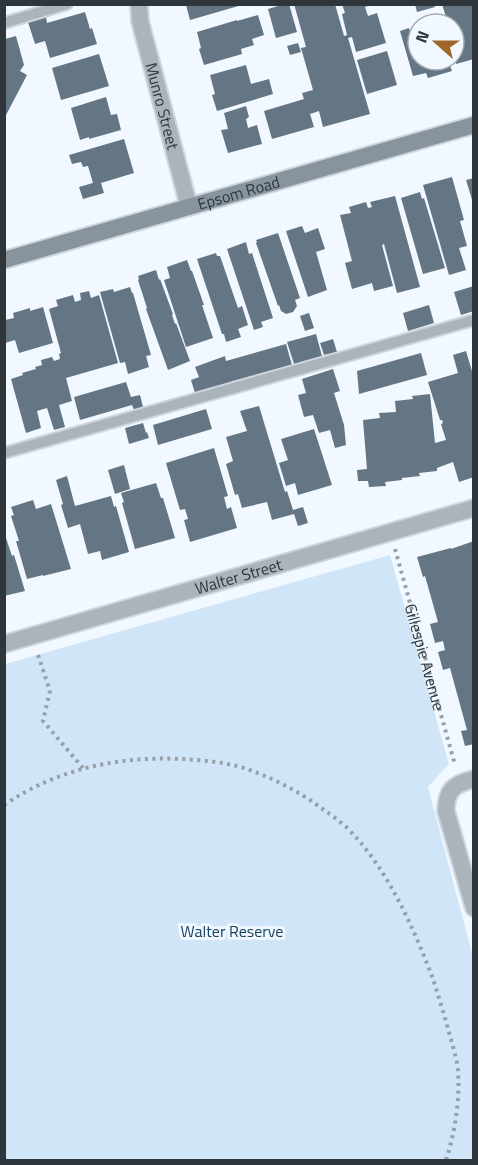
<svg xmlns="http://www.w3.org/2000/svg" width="478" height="1165" viewBox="0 0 478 1165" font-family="'Titillium Web',sans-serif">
<rect width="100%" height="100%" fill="#f1f8ff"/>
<!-- green -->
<path fill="#d0e6f8" d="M390 555 449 764 428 787 473 957V1160H5V664Z"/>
<!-- building -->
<g fill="#647583">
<path d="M188 4H242V5L190 20 186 5Z"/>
<path d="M285 4H289L297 32 276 38 268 9Z"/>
<path d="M294 4H335L344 36 347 35 342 14 345 13 342 4H373L365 7 368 16 377 13 386 43 356 52 352 37 348 38 370 114 323 127 319 111 310 114 314 127 272 139 264 111 304 99 302 93 313 90 301 48 306 47Z"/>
<path d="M415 4H434L435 7 417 12Z"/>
<path d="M442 4H474V59L456 64 454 55V24H448Z"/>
<path d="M85 12 90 29 92 28 97 44 50 58 45 41 35 44 28 22 46 17 47 23Z"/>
<path d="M258 15 264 35 252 39 254 45 241 49 242 54 204 65 199 49 201 48 197 32 237 20V21Z"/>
<path d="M409 28 411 35 418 33V60H448L452 71 428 78 426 73 413 76 400 31Z"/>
<path d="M16 36 24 65 20 71 27 75 5 117V39Z"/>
<path d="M298 43 301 52 290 55 287 46Z"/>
<path d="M387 51 397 85 367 94 357 60Z"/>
<path d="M99 54 109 86 61 100 52 68Z"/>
<path d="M246 65 251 84 269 79 273 94 217 111 212 95 215 94 210 75Z"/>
<path d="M106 97 111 115 117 114 121 130 89 139V137L80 140 71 108Z"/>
<path d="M246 106 249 117 246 119 248 128 257 125 262 144 228 153 221 130 228 129 224 113Z"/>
<path d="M124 139 134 173 101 183 104 193 83 199 79 187 93 183 88 166 83 167 81 162 72 164 69 155Z"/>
<path d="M452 177 464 220 460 221 467 246 459 248 466 270 449 275 423 185Z"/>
<path d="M474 178V203H473L466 180Z"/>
<path d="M420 192 422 199 424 198 445 268 423 274 401 198Z"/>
<path d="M395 196 420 287 397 293 384 244 382 245 393 286 374 291 372 283 352 289 345 263 352 261 340 215 351 213 349 207 366 202 368 208 372 207 370 202Z"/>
<path d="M302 226 305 233 318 228 325 249 316 252 327 290 308 297 286 231Z"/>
<path d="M278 233 300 298 295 300 297 306 293 312 286 314 281 311 279 305 278 306 256 243 257 242 256 240Z"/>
<path d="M246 242 249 254 252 253 273 318 261 322 263 327 254 330 227 249Z"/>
<path d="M216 253 217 256H220L238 308 242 306 248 325 238 329 241 337 226 342 224 334H222L197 259Z"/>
<path d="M187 260 191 271H192L204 305H202L213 338 186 347 164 280 170 278 167 267Z"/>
<path d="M156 270 159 280 160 279 173 314 172 315 175 324 176 323 190 361 168 370 146 309 147 308 138 280 139 279 138 276Z"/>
<path d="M474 286V311L461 315 454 292Z"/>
<path d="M130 287 132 293H133L151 355 146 356 149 367 128 374 125 362 120 363 100 292 113 289 114 292Z"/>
<path d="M89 291 91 298 99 295 118 363 66 378 72 401 59 405 65 427 54 430 47 408 37 411 41 428 26 433 11 379 23 375 22 373 36 369 35 367 42 365 41 360 52 357 54 361 60 359 59 354 61 353 49 309 58 306 56 300 73 295 75 302 81 300 80 293Z"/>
<path d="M429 305 434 323 408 331 403 313Z"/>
<path d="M43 307 53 343 19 353 15 340 5 343V320L14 318 13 313 30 308V311Z"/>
<path d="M309 313 314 328 305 331 300 316Z"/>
<path d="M316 334 322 356 294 364 287 342Z"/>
<path d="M333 339 337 352 324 355 320 343Z"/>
<path d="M286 344 292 365 233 381 204 392V390L195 393 191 380 199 377 195 367 225 356 226 361Z"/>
<path d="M466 351 474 378V477L459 482 453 462 437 468V471L419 473 420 476 402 478V480L385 482 386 486 369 487 368 481H358L357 470 367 469 363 420 380 418 379 413 396 412 395 401 413 399 412 396 430 394 435 443 446 440 441 424 443 423 442 420H440L428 382 458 373 453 355Z"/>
<path d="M421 353 427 375 359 394 357 371Z"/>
<path d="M333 369 340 391 334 393 344 425 346 445 335 448 330 430 319 433 313 415 304 417 298 395 306 393 302 379Z"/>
<path d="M126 382 131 397 140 395 143 407 134 410 132 405 80 420 74 397Z"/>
<path d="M259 406 285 492 287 491 293 510 303 507 308 523 298 526 294 514 272 520 267 502 242 508 238 494 235 495 226 464 233 461 226 437 247 431 240 411Z"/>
<path d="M206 409 212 429 158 445 153 425Z"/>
<path d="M143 423 146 433 147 432 149 438 129 444 125 428Z"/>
<path d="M314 429 332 485 298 495 295 483 286 486 279 463 288 460 281 439Z"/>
<path d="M214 448 228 496 224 497 227 509 231 507 237 528 190 542 184 520 188 519 185 509 180 510 166 463Z"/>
<path d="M124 465 130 489 115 494 108 470Z"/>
<path d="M67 476 75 506 111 496 114 507 116 506 129 552 102 560 100 551 88 554 80 524 68 528 61 505 63 504 56 480Z"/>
<path d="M156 483 161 498H163L175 538 135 549 122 503 124 502 121 493Z"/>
<path d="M33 500 36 509 51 504 71 569 43 576V575L27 579 16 541H19L11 516 14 515 11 507Z"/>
<path d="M4 532 12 556 14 555 25 591 4 596Z"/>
<path d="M474 541V744L465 746 461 731 467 730 450 668 443 670 438 652 445 650 443 641 435 643 430 624 438 622 425 576 423 577 417 557 451 548V549Z"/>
</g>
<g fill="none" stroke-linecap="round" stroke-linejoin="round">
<defs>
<g id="service">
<path d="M4 23 67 4"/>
<path d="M4 453 474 320"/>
</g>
<g id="minor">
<path id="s2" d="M139 4 140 21 189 207"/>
<path id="s3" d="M4 644 474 508"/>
<path d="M474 779C454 784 446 790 446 811L474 908"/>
</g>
<g id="secondary">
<path id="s4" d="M4 260 474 125"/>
</g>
</defs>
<!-- service casing -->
<use href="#service" stroke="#ced5dc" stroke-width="14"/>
<!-- minor casing -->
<use href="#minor" stroke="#ced5dc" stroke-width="20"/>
<!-- secondary casing -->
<use href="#secondary" stroke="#ced5dc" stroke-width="20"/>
<!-- path -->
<g stroke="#989fa6" stroke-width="4" stroke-dasharray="3 4.5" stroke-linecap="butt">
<path id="s1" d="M395 549 455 765"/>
<path d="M38 655 50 691 43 721 83 768"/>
<path d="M4 805C57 769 118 756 181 759 202 760 224 762 244 768 271 777 298 791 320 807 331 815 343 823 352 833 389 872 414 929 433 979 439 998 445 1017 450 1036 453 1047 457 1059 458 1071 460 1101 455 1132 446 1160"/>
</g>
<!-- service -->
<use href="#service" stroke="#acb4bb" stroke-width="10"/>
<!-- minor -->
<use href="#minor" stroke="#acb4bb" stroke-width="16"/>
<!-- secondary -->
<use href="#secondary" stroke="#87949e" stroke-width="16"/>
</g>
<g text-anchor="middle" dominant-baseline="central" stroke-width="6" stroke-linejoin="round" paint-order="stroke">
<!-- street labels -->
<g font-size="16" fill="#2e363c" stroke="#f1f8ff">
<text stroke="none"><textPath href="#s2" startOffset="105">Munro Street</textPath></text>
<text stroke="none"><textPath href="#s4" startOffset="244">Epsom Road</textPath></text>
<text stroke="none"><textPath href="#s3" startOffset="244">Walter Street</textPath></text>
<text stroke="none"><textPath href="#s1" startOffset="112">Gillespie Avenue</textPath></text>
</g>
<!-- park labels -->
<g font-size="16" fill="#154362" stroke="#f1f8ff">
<text x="232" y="931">Walter Reserve</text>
</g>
</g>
<!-- border -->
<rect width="478" height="1165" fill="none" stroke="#2e363c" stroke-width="12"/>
<!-- north arrow -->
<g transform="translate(436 42) rotate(291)"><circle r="28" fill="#f1f8ff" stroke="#a3aab1" stroke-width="1.5"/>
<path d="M0-4.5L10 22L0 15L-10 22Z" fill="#a26629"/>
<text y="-9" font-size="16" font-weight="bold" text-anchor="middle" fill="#2e363c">N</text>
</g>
</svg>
